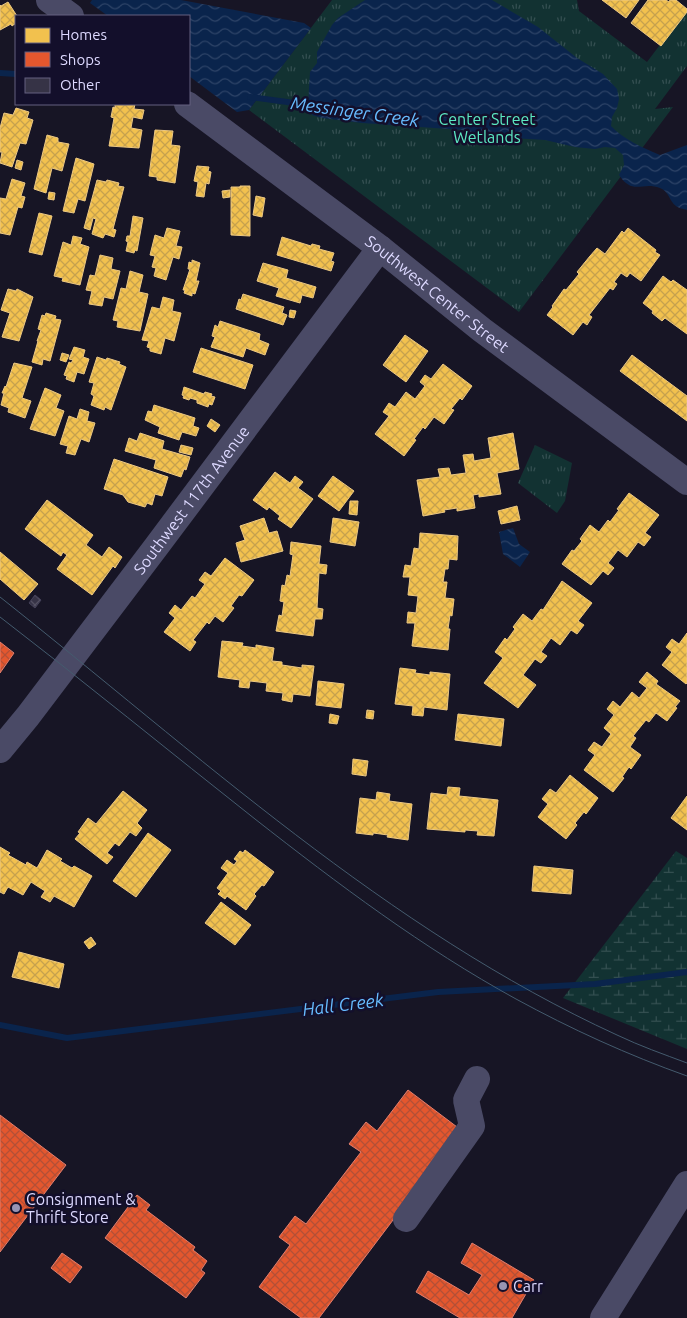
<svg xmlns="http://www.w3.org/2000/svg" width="687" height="1318" viewBox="0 0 687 1318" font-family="Ubuntu,sans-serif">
<defs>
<pattern id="wetland-marsh" width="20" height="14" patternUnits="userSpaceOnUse" patternTransform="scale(1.25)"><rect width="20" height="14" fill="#123232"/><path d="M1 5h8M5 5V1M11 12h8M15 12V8" fill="none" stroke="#344f51"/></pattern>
<pattern id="park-tufts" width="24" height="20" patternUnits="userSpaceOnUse" patternTransform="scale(1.25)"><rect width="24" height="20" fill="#123232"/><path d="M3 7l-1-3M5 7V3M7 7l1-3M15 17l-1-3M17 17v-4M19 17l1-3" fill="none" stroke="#344f51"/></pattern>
<pattern id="water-waves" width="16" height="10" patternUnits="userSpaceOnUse" patternTransform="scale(1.25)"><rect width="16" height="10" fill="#0a244c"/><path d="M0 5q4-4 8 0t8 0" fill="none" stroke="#2d4367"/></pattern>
<pattern id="homes-cross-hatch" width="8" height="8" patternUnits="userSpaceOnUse" patternTransform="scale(1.25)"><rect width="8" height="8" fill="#f2c14e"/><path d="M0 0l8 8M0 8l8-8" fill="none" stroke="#c6a14e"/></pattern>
<pattern id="shops-cross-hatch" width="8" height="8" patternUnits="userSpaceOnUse" patternTransform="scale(1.25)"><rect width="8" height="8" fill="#e4572e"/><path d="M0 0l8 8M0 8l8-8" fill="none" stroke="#b35037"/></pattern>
<pattern id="building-cross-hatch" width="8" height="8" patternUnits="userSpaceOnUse" patternTransform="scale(1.25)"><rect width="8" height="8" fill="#363346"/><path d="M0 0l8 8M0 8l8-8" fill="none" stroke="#535062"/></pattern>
</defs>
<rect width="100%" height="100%" fill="#171525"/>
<!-- wetland -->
<path fill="url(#wetland-marsh)" d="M676 851 687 858V1049L563 998Z"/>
<!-- park -->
<g fill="url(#park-tufts)">
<path d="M332 0H577L579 11 647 62 687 9V66L655 109 673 107 519 312 249 110Z"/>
<path d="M535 445 572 463 565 501 557 513 518 483Z"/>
</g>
<!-- water -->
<g fill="url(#water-waves)">
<path d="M92 0H181L304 23 311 28 249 110 237 112 189 76V16H108L90 3Z"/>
<path d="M365 0H492L538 27 577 58 603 74 617 89 619 99 617 108 612 117 611 126C623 139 643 148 660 155L687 145V210C684 209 678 208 676 206 669 201 669 191 660 188 642 181 633 196 619 175L624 165 623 155 615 148 605 147 595 149 575 147 545 140 493 137 463 130 362 123 322 118 312 115 308 106 310 72 317 63V52L332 25 338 18Z"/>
<path d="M513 528 519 544 530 552 520 567 503 554 499 532Z"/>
</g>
<!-- homes -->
<g fill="url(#homes-cross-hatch)" stroke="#ecc883">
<path d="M602 0H639L626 18Z"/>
<path d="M648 0H666L669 2 670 0H676L687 9V12L661 46 631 23Z"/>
<path d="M8 2 17 16 16 23 12 26 11 24 0 30V5L1 6Z"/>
<path d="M115 104H135L134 109 144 110 142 119 133 117 131 128 142 130 139 148 109 146 114 118 111 117 113 107 115 108Z"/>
<path d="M16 108 29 112 27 118 33 120 26 144 20 143 12 167 0 163 2 152H0V128L4 113 13 115Z"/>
<path d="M155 130 173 131 171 145 180 146 175 183 157 180V177L149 176Z"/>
<path d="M47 135 58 138V142L69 144 62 171 52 168 46 193 34 189Z"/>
<path d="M76 158 94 164 85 201 78 199 74 213 63 211Z"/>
<path d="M17 160 23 162 21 170 15 168Z"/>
<path d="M197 166 209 167 208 171 211 172 209 184 206 183 204 197 196 196 198 182 194 181Z"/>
<path d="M12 179 25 183 21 196 25 197 22 208 18 207 10 235 0 233V198L6 199Z"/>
<path d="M97 180 106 182 107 180 119 183 118 186 124 187 113 229 116 230 114 237 105 234 103 238 92 234 96 219 93 218 90 230 84 228Z"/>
<path d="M240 186H250V236L231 235V187H240Z"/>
<path d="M230 190V197L223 198 222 191Z"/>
<path d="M49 192 55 193 54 200 48 199Z"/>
<path d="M256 196 265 198 262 217 253 215Z"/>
<path d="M39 213 52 216 42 255 29 252Z"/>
<path d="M133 216 143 218 137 251 135 250 134 253 126 251 128 242 126 241 127 236H130Z"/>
<path d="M167 228 180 231 176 246 182 247 179 259 173 257 166 280 154 276 156 268 152 267 155 256 150 255 155 235 164 238Z"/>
<path d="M628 228 656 250 655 252 660 255 641 281 630 273 627 277 621 273 614 282 617 284 613 290 610 288 589 315 592 317 587 325 583 322 573 335 547 315 553 307 552 306 564 289 566 290 579 274 577 272 590 256 597 248 605 254 622 231 624 233Z"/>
<path d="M73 236 82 238 80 244 89 247 80 285 62 281 63 278 54 276 63 242 71 245Z"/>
<path d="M282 237 311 246 312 244 320 246 319 249 334 253 331 261 334 262 331 271 277 255Z"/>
<path d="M100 255 113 258 111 269 120 271 113 299 104 297 102 306 89 304 92 291 86 290 90 275 95 276Z"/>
<path d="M192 260 200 263 196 281H199L195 294 192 293V296L184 293 185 290H183L190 269H188L189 262 192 263Z"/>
<path d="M263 263 288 270 286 278 316 287 313 298 302 295 300 303 276 296 279 288 257 281Z"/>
<path d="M130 271 143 275 139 292 148 294 140 331 117 327 118 321 113 320 121 288 126 289Z"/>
<path d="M663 276 671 282 673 280 687 290V334L665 318 662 321 652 313 653 311 643 303Z"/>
<path d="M8 289 16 291 17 289 33 297 19 341 2 337 10 313 1 310Z"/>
<path d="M243 294 284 307 282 313 287 315 283 325 236 309 239 299 241 300Z"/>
<path d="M163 297 174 300 172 311 181 313 174 341 165 338 161 354 150 351V348L147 347 149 341 142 340 152 307 160 309Z"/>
<path d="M290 310 296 311 294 318 289 317Z"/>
<path d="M46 313 56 316 55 319 61 320 50 361 43 359 42 365 32 362 38 341H37L41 330 38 329 42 315 45 316Z"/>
<path d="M220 321 260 334 259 340 269 344 265 355 246 348 243 357 211 347 215 337 212 336 215 325 218 327Z"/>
<path d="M405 335 428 351 406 382 383 365Z"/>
<path d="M74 347 85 350 83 357 89 359 84 374 77 372 74 382 66 379 67 376 64 375 69 362 71 363 73 360 69 359Z"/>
<path d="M201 348 253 365 245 389 193 372Z"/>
<path d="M62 353 69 355 66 362 60 360Z"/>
<path d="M632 355 687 396V421L620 371Z"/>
<path d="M97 357 106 360 107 358 120 362 119 364 126 367 111 410 105 407 104 410 91 405 94 396 91 394 94 383 89 382Z"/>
<path d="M14 363 32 367 22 398 31 401 25 418 8 412 9 408 1 405 4 393H2L5 386 6 387Z"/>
<path d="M443 364 472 386 462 400 460 398 451 409 454 410 444 424 434 417 425 429 423 427 414 439 416 440 404 456 375 434 389 416 383 412 389 403 395 407 406 392 415 399 425 386 420 382 425 375 431 379Z"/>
<path d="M184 387 204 394 205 392 212 394 211 396 215 397 212 405 209 404 208 407 197 403V400L190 398 189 400 183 398 184 396 182 395Z"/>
<path d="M45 388 61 395 56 408 64 411 55 436 30 429Z"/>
<path d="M154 405 195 418 193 426 199 428 196 436 182 432 179 440 158 433 160 427 145 420 148 411 152 412Z"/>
<path d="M80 409 89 412 87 421 95 423 89 442 81 439 75 455 66 453 68 446 60 444 69 416 77 419Z"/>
<path d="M211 419 220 425 215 432 207 426Z"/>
<path d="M140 433 164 441 162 449 190 457 186 470 184 469 181 477 154 468 156 460 125 451 129 438 137 441Z"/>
<path d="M513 433 519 469 497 473 501 494 479 497V494L473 495 475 508 457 511V508L444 510 445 512 423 516 417 480 440 477 438 469 449 468 451 475 466 473 463 455 473 454 474 461 491 458 488 438Z"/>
<path d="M181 445 193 448 191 455 179 452Z"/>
<path d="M114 459 168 477 162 496 155 494 152 505 147 503 145 507 128 502 123 495 104 489Z"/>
<path d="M275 472 290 483 295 476 303 482 298 488 313 499 291 528 278 519 280 516 269 507 267 510 253 500Z"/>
<path d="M333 476 354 491 339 511 318 496Z"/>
<path d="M629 493 659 515 645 533 651 537 644 546 638 542 627 557 618 550 608 563 614 568 608 575 603 571 591 585 562 564 572 550 574 551 582 541 580 539 590 525 599 532 608 520 610 522 619 510 617 509Z"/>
<path d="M47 500 93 535 86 545 102 557 109 547 122 557 115 568 113 566 92 595 57 569 67 555 63 552 61 556 25 529Z"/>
<path d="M350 501H358L357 515 349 514Z"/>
<path d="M517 506 520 520 501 524 498 511Z"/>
<path d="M264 518 269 533 277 531 283 551 241 562 236 543 245 540 240 526Z"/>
<path d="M333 518 359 522 355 546 330 542Z"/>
<path d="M420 533 458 536 457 560 449 559 448 569H445L443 582H447L445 598 454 599 452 616 450 615 448 629H450L448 650 412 646 415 623H407L408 612 416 613 418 596 408 595 410 577H403L405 565 411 566 414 548 419 549Z"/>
<path d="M291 542 321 546 319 564 327 565 326 574 319 573 317 608 323 609 322 619H315L313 636 276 631 279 615 282 616 284 602 280 601 282 585 285 586 287 575 290 576 293 555 290 554Z"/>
<path d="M0 552 38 584 24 600 0 579Z"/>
<path d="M225 558 254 580 242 596 239 595 231 606 234 608 223 622 215 616 209 624 207 622 193 640 196 642 190 651 164 632 175 618 169 613 175 605 181 610 192 596 195 598 205 584 199 580 205 572 211 576Z"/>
<path d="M562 581 592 603 578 621 584 625 577 634 571 630 560 645 551 638 541 652 547 656 541 663 535 659 523 675 536 685 518 708 484 683 503 658 495 652 505 638 507 640 515 629 513 627 523 614 532 621 541 609 543 610Z"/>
<path d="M687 633V683L686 684 662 665 672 652 666 647 672 639 679 644Z"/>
<path d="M222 641 243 643 242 646 256 648V645L274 648 272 661 282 662V665L302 668V665L314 666 310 696 293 694 292 702 282 700 283 693 266 691 267 683 250 681 249 688 239 687 240 680 218 677Z"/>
<path d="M400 668 416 670 415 673 430 675V672L450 674 447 710 424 707 423 716 412 715 413 706 395 704Z"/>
<path d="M647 672 658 681 656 684 680 701 675 707 677 708 667 721 656 713 649 722 646 720 633 736 636 738 630 747 641 755 631 769 629 767 622 777 624 778 613 792 584 770 595 755 588 750 594 742 602 747 611 734 604 728 614 715 607 709 613 701 620 707 632 692 639 698 647 688 639 682Z"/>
<path d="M318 681 344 684 341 708 316 705Z"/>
<path d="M367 710 374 711 373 719 366 718Z"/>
<path d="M330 714 339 716 337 724 329 723Z"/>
<path d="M458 714 504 719 501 746 455 740Z"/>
<path d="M353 759 368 761 366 776 352 774Z"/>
<path d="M570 775 598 798 586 814 584 812 575 823 577 825 566 839 538 817 548 804 542 799 550 789 556 793Z"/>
<path d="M448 787 460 788 459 796 498 800 494 836 477 835 478 831 465 830V832L427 829 431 793 447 795Z"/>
<path d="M123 791 147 810 137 823 142 828 136 836 130 832 119 846 115 843 107 853 113 857 107 864 75 839 80 833 78 832 88 818 96 824Z"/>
<path d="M377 792 390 794 389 801 412 804 408 840 387 837 388 835 373 833V835L356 833 360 798 376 800Z"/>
<path d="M687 796V830L671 818Z"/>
<path d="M148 833 171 850 136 897 113 881Z"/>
<path d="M0 847 10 853 8 855 26 865 27 862 37 868 47 850 62 859 60 861 72 868 74 866 92 876 74 907 54 896 50 902 41 897 45 891 31 882 23 895 8 887 4 894 0 892Z"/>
<path d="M245 850 274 872 264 886 262 885 254 894 256 896 246 910 227 896 225 899 218 894 221 891 217 888 228 873 221 868 227 860 234 865 237 861 234 859 240 851 243 853Z"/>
<path d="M534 866 573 870 571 894 532 891Z"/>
<path d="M221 902 251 925 235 945 205 923Z"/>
<path d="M91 937 96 944 89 949 84 942Z"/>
<path d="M19 952 64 964 59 988 12 977Z"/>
</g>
<!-- shops -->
<g fill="url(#shops-cross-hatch)" stroke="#e27e6d">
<path d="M0 642 14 653 0 673Z"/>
<path d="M408 1090 461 1130 319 1318H301L259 1287 290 1245 279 1237 295 1216 306 1224 361 1152 349 1144 366 1122 377 1131Z"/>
<path d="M0 1115 66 1165 0 1252Z"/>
<path d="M137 1195 150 1205 146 1210 195 1247 193 1250 207 1261 201 1270 205 1273 186 1298 105 1238Z"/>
<path d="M472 1243 534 1280 512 1318H460L416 1292 428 1271 469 1295 482 1275 461 1263Z"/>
<path d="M62 1253 82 1267 70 1283 51 1268Z"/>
</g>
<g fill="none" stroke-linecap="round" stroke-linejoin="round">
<!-- stream -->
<g stroke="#0a244c" stroke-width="6">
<path d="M0 73 16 74"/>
<path d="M250 97 317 106"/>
<path d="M0 1025 67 1038 438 992 595 984 687 972"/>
</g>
</g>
<!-- building -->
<path fill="url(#building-cross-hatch)" stroke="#434058" d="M35 595 41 600 35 608 29 603Z"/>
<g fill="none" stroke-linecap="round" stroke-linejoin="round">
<!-- minor -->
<g stroke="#4a4a66" stroke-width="26">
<path d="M49 0 71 16"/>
<path id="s1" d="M187 104 380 248 482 330 687 482"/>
<path id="s2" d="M0 750 28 716 156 547 380 248"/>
<path d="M406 1219 472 1126 466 1100 477 1079"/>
<path d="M603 1318 687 1184"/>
</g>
<!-- tram -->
<g stroke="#445b6e" stroke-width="1">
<path d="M0 597C197 753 386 929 617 1035 640 1046 663 1054 687 1063"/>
<path d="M0 617C86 683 170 752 255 819 338 884 423 948 516 999 571 1029 628 1055 687 1076"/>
</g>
</g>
<!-- markers -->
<g fill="#9894b3" stroke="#130f2b" stroke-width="2">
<circle cx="16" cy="1208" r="5"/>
<circle cx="503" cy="1286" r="5"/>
</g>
<g text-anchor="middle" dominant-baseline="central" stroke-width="5" stroke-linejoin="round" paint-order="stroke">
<!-- park labels -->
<g font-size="16" fill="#5ce9c2" stroke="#130f2b">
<text x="487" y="119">Center Street<tspan x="487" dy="18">Wetlands</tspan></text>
</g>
<!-- street labels -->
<g font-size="16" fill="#ddd9ff" stroke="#130f2b">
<text stroke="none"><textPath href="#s1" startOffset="314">Southwest Center Street</textPath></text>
<text stroke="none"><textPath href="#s2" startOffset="315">Southwest 117th Avenue</textPath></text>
</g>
<!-- poi labels -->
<g font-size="16" fill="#ddd9ff" stroke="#130f2b" text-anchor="start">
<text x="26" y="1199">Consignment &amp;<tspan x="26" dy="18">Thrift Store</tspan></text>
<text x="513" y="1286">Carr</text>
</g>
<!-- water labels -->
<g font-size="18" font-style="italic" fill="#67bcff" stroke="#130f2b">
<text transform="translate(355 111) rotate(8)">Messinger Creek</text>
<text transform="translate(343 1004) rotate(-7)">Hall Creek</text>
</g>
</g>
<!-- legend -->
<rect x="15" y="15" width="175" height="90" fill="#130f2b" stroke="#646080"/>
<rect x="25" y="28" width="25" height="15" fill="#f2c14e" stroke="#646080"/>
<text x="60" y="40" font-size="15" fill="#ddd9ff">Homes</text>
<rect x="25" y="52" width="25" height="15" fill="#e4572e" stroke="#646080"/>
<text x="60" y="65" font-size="15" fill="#ddd9ff">Shops</text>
<rect x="25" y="78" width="25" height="15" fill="#363346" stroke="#646080"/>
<text x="60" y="90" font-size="15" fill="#ddd9ff">Other</text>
</svg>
